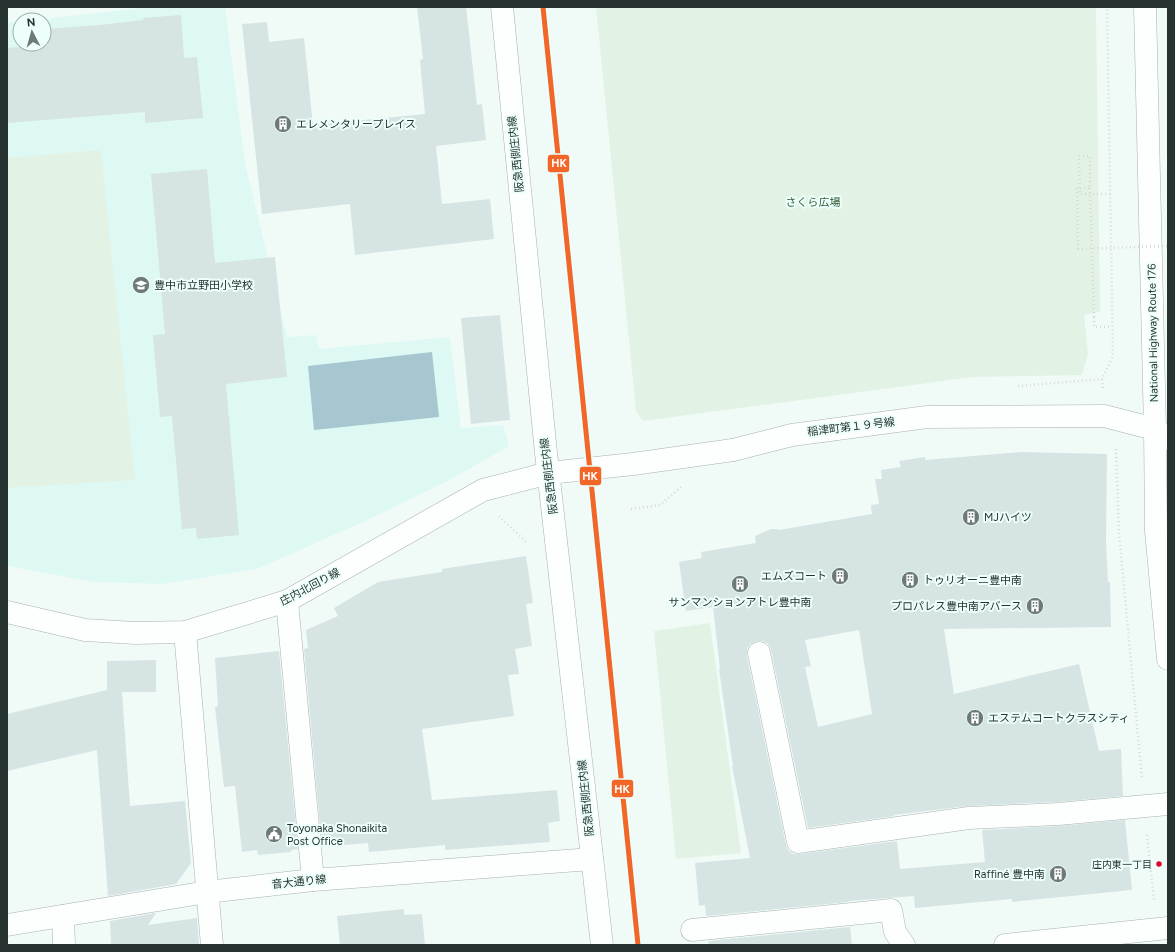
<svg xmlns="http://www.w3.org/2000/svg" width="1175" height="952" viewBox="0 0 1175 952" font-family="Figtree,'Noto Sans JP',sans-serif">
<rect width="100%" height="100%" fill="#f0fbf8"/>
<!-- built -->
<path fill="#def9f4" d="M151 7H225L245 163 287 337 316 335 319 349 450 337 461 428 503 425 509 446 448 481 363 522 257 569 162 584 94 582 7 566V23L20 21V44H44V20H33Z"/>
<!-- green -->
<g fill="#e2f3e5">
<path d="M596 7H1096L1100 312 1084 315 1088 354 1082 375 973 377 643 421 636 411Z"/>
<path d="M101 150 135 480 7 488V158Z"/>
<path d="M710 623 741 853 676 859 654 631Z"/>
</g>
<!-- water -->
<path fill="#a6c7cf" d="M432 352 439 417 314 430 308 366Z"/>
<!-- building -->
<g fill="#d6e4e3" fill-rule="evenodd">
<path d="M417 7H466L477 105 482 104 486 140 436 146 442 204 490 199 494 239 355 255 350 204 262 214 242 24 267 22 269 42 304 38 313 125 425 114 420 60 423 59Z"/>
<path d="M181 15 184 58 197 57 203 118 145 123V112L7 123V48L48 45 47 29 100 25 143 20V18Z"/>
<path d="M207 169 215 263 275 257 287 377 226 384 239 535 197 539 196 528 182 529 172 416 160 417 153 335 165 334 151 174Z"/>
<path d="M500 315 510 420 471 424 461 318Z"/>
<path d="M1021 452 1107 454 1106 541 1108 582H1110L1111 627 944 629 954 694 1079 664 1099 751 1121 749 1123 796 1057 802 967 806 894 815V816L808 828 771 650 768 644 763 641H757L750 644 747 649V656L786 845 788 850 793 854H800L897 841 900 869 985 862 982 830 1059 826 1125 820 1132 890 1012 902V899L915 908 914 896 848 901V902L706 916 705 905 699 906 695 863 750 858 732 766H733L719 669H720L713 607 686 611 679 562 702 558 701 552 756 543 755 536 771 529H776L779 530 872 514 871 505 879 504 875 479H882L881 470 901 467 899 461 925 457V460ZM859 630 872 714 818 727 805 667 811 666 805 640Z"/>
<path d="M526 556 533 603 526 604 532 646 515 649 519 674 508 675 514 716 422 729 432 800 557 790 560 821 548 823 550 842 445 850V845L369 852 368 843 322 847 304 649 308 648 306 630 338 616 334 608 378 582 442 572V569Z"/>
<path d="M279 651 298 849 291 850V852L258 855 257 850 242 852 235 786 224 787 215 707 218 706 215 658Z"/>
<path d="M156 660V692H122L130 806 185 801 191 863 176 884 108 896 97 750 7 771V714L107 690V661Z"/>
<path d="M404 909V915L422 914 425 945H340L337 916Z"/>
<path d="M156 913 148 925 197 918 199 945H111L110 921Z"/>
<path d="M850 927 852 945H709L708 941Z"/>
</g>
<g fill="none" stroke-linecap="round" stroke-linejoin="round">
<defs>
<g id="minor">
<path d="M549 473 633 464 733 450"/>
<path d="M287 601 313 880"/>
<path d="M185 632 212 945"/>
<path d="M759 653 798 842 969 818 1058 814 1168 804"/>
<path d="M63 916 64 945"/>
<path d="M7 925 207 892 313 880 592 859"/>
<path d="M692 930 891 910 895 932 904 945"/>
<path d="M1005 945 1168 928"/>
</g>
<g id="tertiary">
<path d="M502 7 546 453 602 945"/>
<path d="M733 450 792 435 927 417 1104 416 1155 429 1168 439"/>
<path d="M7 612 85 630 135 633 185 632 287 601 483 490 549 473"/>
</g>
<path id="trunk" d="M1145 7 1155 429 1156 531 1168 659"/>
</defs>
<!-- minor casing -->
<use href="#minor" stroke="#a7b2af" stroke-width="23"/>
<!-- tertiary casing -->
<use href="#tertiary" stroke="#a7b2af" stroke-width="23"/>
<!-- trunk casing -->
<use href="#trunk" stroke="#a7b2af" stroke-width="23"/>
<!-- path -->
<g stroke="#d6dad9" stroke-width="2.5" stroke-dasharray="1 3" stroke-linecap="butt">
<path d="M1078 249 1077 188H1090V156H1079L1080 194H1110"/>
<path d="M1094 317V327H1112"/>
<path d="M1018 386 1102 379"/>
<path d="M1103 388 1102 379 1113 356 1107 7"/>
<path d="M1116 449 1119 533 1142 779"/>
<path d="M631 509 660 505 681 487"/>
<path d="M499 516 527 543"/>
<path d="M1147 835 1154 900"/>
</g>
<!-- minor -->
<use href="#minor" stroke="#fdfefe" stroke-width="22"/>
<!-- tertiary -->
<use href="#tertiary" stroke="#fdfefe" stroke-width="22"/>
<!-- trunk -->
<use href="#trunk" stroke="#fdfefe" stroke-width="22"/>
<!-- path-bridge -->
<g stroke="#d6dad9" stroke-width="2.5" stroke-dasharray="1 3" stroke-linecap="butt">
<path d="M1090 188 1094 317"/>
<path d="M1078 249 1168 246"/>
</g>
<defs>
<path id="rail-1" d="M543 7 638 945"/>
</defs>
<!-- rail-1 casing -->
<use href="#rail-1" stroke="#ecfffb" stroke-width="8"/>
<!-- rail-1 -->
<use href="#rail-1" stroke="#f26627" stroke-width="5"/>
</g>
<!-- icons -->
<defs>
<symbol id="building-disc" viewBox="-11 -11 22 22"><circle r="9.5" fill="#6d7977" stroke="#ecfffb"/><path d="M-4-6H4V6H1V3H-1V6H-4ZM-2.5-4.3h1.7v1.8h-1.7ZM.8-4.3h1.7v1.8H.8ZM-2.5-1h1.7V.8h-1.7ZM.8-1h1.7V.8H.8Z" fill="#fff"/></symbol>
<symbol id="school-disc" viewBox="-11 -11 22 22"><circle r="9.5" fill="#6d7977" stroke="#ecfffb"/><path d="M0-5L7-2L0 1L-7-2ZM-4 1L0 2.5L4 1V4Q0 6-4 4Z" fill="#fff"/></symbol>
<symbol id="civic-disc" viewBox="-11 -11 22 22"><circle r="9.5" fill="#6d7977" stroke="#ecfffb"/><path d="M-.6-6.5H3V-4.5H.6V-3L4-1V1h2V6H-6V1h2V-1L-.6-3ZM-1.2 2.5V6h2.4V2.5Z" fill="#fff"/></symbol>
</defs>
<g fill-rule="evenodd">
<use href="#building-disc" x="273" y="114" width="20" height="20"/>
<use href="#school-disc" x="131" y="275" width="20" height="20"/>
<use href="#building-disc" x="961" y="507" width="20" height="20"/>
<use href="#building-disc" x="830" y="566" width="20" height="20"/>
<use href="#building-disc" x="900" y="570" width="20" height="20"/>
<use href="#building-disc" x="730" y="574" width="20" height="20"/>
<use href="#building-disc" x="1025" y="596" width="20" height="20"/>
<use href="#building-disc" x="965" y="708" width="20" height="20"/>
<use href="#civic-disc" x="264" y="824" width="20" height="20"/>
<use href="#building-disc" x="1048" y="864" width="20" height="20"/>
</g>
<!-- markers -->
<circle fill="#e4002b" stroke="#ecfffb" stroke-width="1.5" cx="1159" cy="864" r="3.5"/>
<g text-anchor="middle" dominant-baseline="central" stroke-width="4" stroke-linejoin="round" paint-order="stroke">
<!-- bus labels -->
<g font-size="10" fill="#273331" stroke="#ecfffb" text-anchor="end">
<text x="1152" y="864">庄内東一丁目</text>
</g>
<!-- poi labels -->
<g font-size="11" fill="#273331" stroke="#ecfffb" text-anchor="start">
<text x="296" y="124">エレメンタリープレイス</text>
<text x="154" y="285">豊中市立野田小学校</text>
<text x="984" y="517">MJハイツ</text>
<text x="827" y="576" text-anchor="end">エムズコート</text>
<text x="923" y="580">トゥリオーニ豊中南</text>
<text x="740" y="602" text-anchor="middle">サンマンションアトレ豊中南</text>
<text x="1022" y="606" text-anchor="end">プロパレス豊中南アバース</text>
<text x="988" y="718">エステムコートクラスシティ</text>
<text x="287" y="828">Toyonaka Shonaikita<tspan x="287" dy="13">Post Office</tspan></text>
<text x="1045" y="874" text-anchor="end">Raffiné 豊中南</text>
</g>
<!-- street labels -->
<g font-size="11" fill="#273331" stroke="#ecfffb">
<text transform="translate(516 154) rotate(-96)">阪急西側庄内線</text>
<text transform="translate(1153 333) rotate(-91)">National Highway Route 176</text>
<text transform="translate(851 427) rotate(-7)">稲津町第１９号線</text>
<text transform="translate(549 476) rotate(-97)">阪急西側庄内線</text>
<text transform="translate(310 587) rotate(-28)">庄内北回り線</text>
<text transform="translate(586 798) rotate(-96)">阪急西側庄内線</text>
<text transform="translate(299 882) rotate(-6)">音大通り線</text>
</g>
<!-- park labels -->
<g font-size="11" fill="#376039" stroke="#ecfffb">
<text x="813" y="202">さくら広場</text>
</g>
</g>
<g stroke="#ecfffb" stroke-width="1.5">
<rect x="547" y="154" width="23" height="19" rx="4" fill="#f26627"/>
<rect x="579" y="466" width="23" height="20" rx="4" fill="#f26627"/>
<rect x="611" y="779" width="23" height="19" rx="4" fill="#f26627"/>
</g>
<g font-size="11" text-anchor="middle" font-weight="bold" fill="#fff">
<text x="559" y="167">HK</text>
<text x="590" y="480">HK</text>
<text x="622" y="793">HK</text>
</g>
<!-- border -->
<rect width="1175" height="952" fill="none" stroke="#273331" stroke-width="16"/>
<!-- north arrow -->
<g transform="translate(32 32) rotate(354)"><circle r="19" fill="#ecfffb" stroke="#9dadaa"/>
<path d="M0-3L7 15L0 10L-7 15Z" fill="#6d7977"/>
<text y="-6" font-size="11" font-weight="bold" text-anchor="middle" fill="#273331">N</text>
</g>
</svg>
